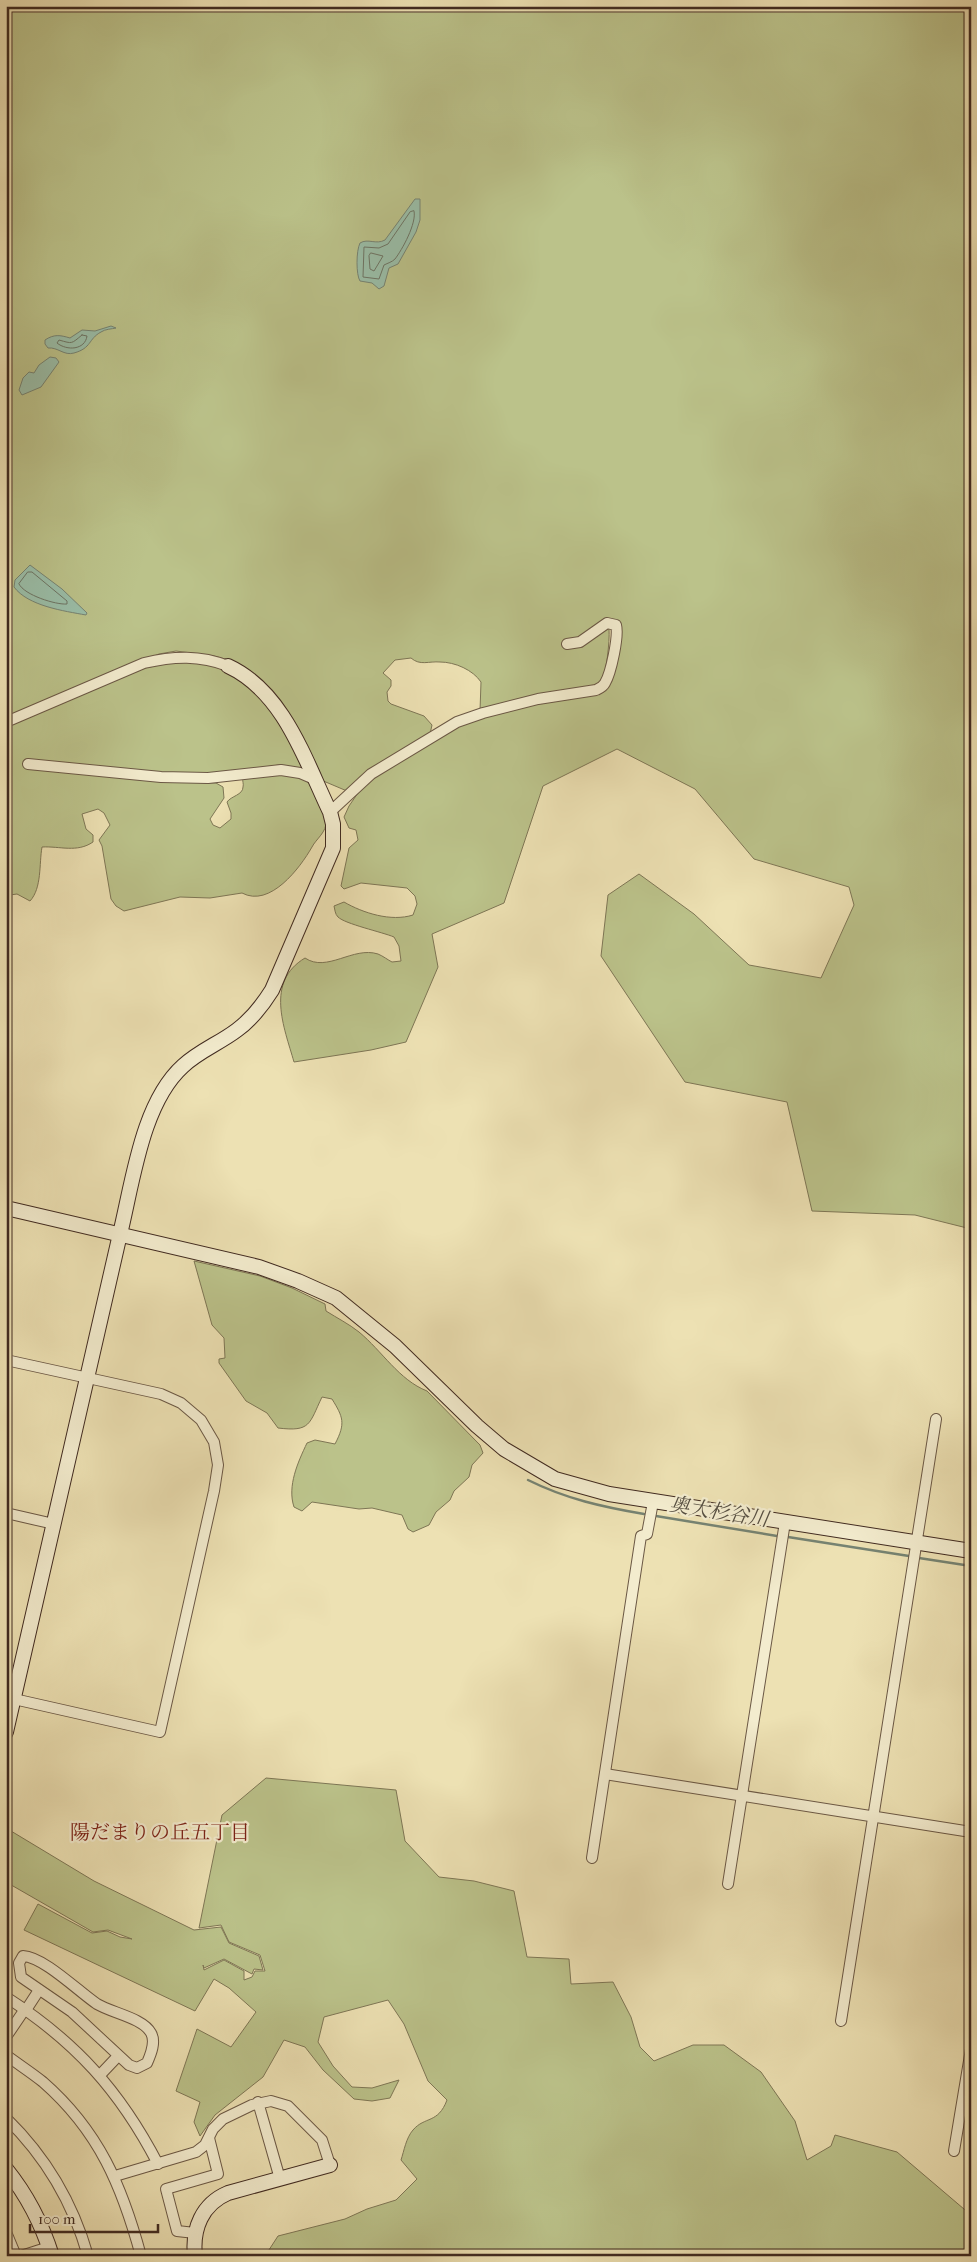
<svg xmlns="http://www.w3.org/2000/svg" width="977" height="2262" viewBox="0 0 977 2262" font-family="'IM FELL French Canon','Noto Serif JP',serif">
<rect width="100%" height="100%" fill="#ede1b3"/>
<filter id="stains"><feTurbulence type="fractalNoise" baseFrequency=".004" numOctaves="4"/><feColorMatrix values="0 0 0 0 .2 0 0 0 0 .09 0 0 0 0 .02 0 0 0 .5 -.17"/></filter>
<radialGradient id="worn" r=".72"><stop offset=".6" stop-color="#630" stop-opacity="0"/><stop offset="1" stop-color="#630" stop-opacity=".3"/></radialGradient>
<!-- green -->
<g fill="#bbc28a" stroke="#7e7655">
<path d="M6 6H626L635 11 649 6H971V1229L915 1215 812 1211 787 1102 685 1082 601 956 608 895 639 874 694 914 749 965 821 978 854 905 849 887 754 859 695 789 617 749 543 786 504 903 432 934 438 967 406 1042 371 1050 294 1062C284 1027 265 982 305 958 327 973 353 946 378 954 383 956 388 960 392 962L401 961 399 946 394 937C382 932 345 924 338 917 335 914 335 910 334 906L344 902C363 913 391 922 413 915L417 904 415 896 407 888 361 883 344 889 341 886 349 848 358 840 356 830 349 828 344 817 349 806 360 790 378 775 462 724 478 718 602 689 619 626H605L609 629C610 642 606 672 602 685L480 711 481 682C473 670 455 662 440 662 429 661 420 666 411 658L395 660 383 673 391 680V686L387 692 388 701 391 704 424 716 432 725 430 734 347 791 321 780 273 694 259 679 229 660 214 656 176 651 159 654 6 717Z"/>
<path d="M179 661C191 662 203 663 214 666 263 678 285 730 305 771L279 765 162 781 216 783 223 787 224 798 210 819 213 825 220 828 231 819V813L227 802C231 796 243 795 243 787 244 784 242 781 243 778 263 775 296 767 312 786 315 789 316 796 318 800 320 806 326 815 326 821 327 832 316 839 312 847 300 868 270 908 242 893L210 898 180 897 124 911 116 906 111 899 102 846 99 840 110 825 104 813 98 809 82 814 86 829 93 835V842C77 853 60 846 42 847 39 864 42 888 30 901L17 894 10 895 7 899 8 916 6 918V727L145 668Z"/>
<path d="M194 1261 260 1276 292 1288 325 1304 326 1311C337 1318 349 1324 359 1332 382 1351 399 1380 427 1391L480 1445 483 1453 472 1465 469 1477 454 1491 450 1500 436 1512 429 1525 413 1532 408 1529 402 1515 372 1508 359 1509 312 1502 302 1511 294 1507C287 1486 298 1462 307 1443L315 1440 335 1444C346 1423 343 1417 332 1399L322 1397C309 1424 311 1432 278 1428L267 1413 246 1401 219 1363V1359L225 1358 224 1338 212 1325Z"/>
<path d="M266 1778 396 1790 405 1841 439 1877 474 1881 514 1891 527 1957 569 1959 571 1984 613 1982 631 2017 640 2047 654 2061 693 2045H724L761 2072 795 2121 807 2160 831 2146 835 2135 897 2152 971 2215V2256H265L278 2236 345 2219 367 2209 396 2200 417 2179 401 2160C404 2151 406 2138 413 2130 425 2116 438 2124 447 2100L428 2081 404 2024 388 2000 324 2017 318 2042 333 2066 352 2087 372 2088 399 2080 390 2098 372 2101 354 2099 323 2070 305 2047 284 2040 263 2077 215 2115 200 2136 194 2122 200 2102 176 2091 197 2029 231 2047 256 2012 229 1988 214 1979 195 2011 24 1930 38 1904 92 1933 107 1931 120 1937 132 1939 108 1930 93 1932 6 1882V1828L94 1881 194 1930 221 1927 229 1943 259 1956 263 1970 254 1969 252 1974 224 1959 204 1968 203 1965 204 1970 224 1960 244 1971V1980L252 1977 255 1971H265L260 1955 229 1942 221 1925 199 1928 222 1815Z"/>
</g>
<!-- water -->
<g fill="#9abea8" stroke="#768372">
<path d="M415 199H420V220L416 232 398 264 389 268 384 286 379 289 372 283 360 281C356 275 356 251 360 243 368 238 376 245 385 240Z"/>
<path d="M111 326 116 328C112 329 105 329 101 332 88 339 92 348 74 353 64 356 58 347 48 348L45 344V340C54 334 60 335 70 338L82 330 95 331Z"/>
<path d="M50 357 56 358 59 362 41 387 22 395 19 390 23 378 29 372 34 373 39 365Z"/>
<path d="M30 565 62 589 87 613 86 615C64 611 28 606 14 587L15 580Z"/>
</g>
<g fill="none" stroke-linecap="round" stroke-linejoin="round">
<!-- shore -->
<g stroke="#6d7464" stroke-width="1">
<path d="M414 211C417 223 402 250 395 259 392 262 388 263 384 265L379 279 363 277 364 247 379 248 388 244 410 212Z"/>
<path d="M371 253 383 256 374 271 370 269 369 256Z"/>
<path d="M82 335 87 336C85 350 67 351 57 343L59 340C73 344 71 344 82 335Z"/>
<path d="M28 572H32L67 601V604C56 605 24 595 19 584Z"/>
</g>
<!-- stream -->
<g stroke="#768372" stroke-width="2.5">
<path d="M528 1480C566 1499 603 1507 644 1514"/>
<path d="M656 1516 777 1536"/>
<path d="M788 1537 909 1556"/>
<path d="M919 1558 971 1566"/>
</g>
<defs>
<g id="street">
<path d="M6 722 144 663C174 656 200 655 228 666"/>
<path d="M28 764 161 777 208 778 281 770 300 773 314 779"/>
<path d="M330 812 371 774 457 722 483 713 538 699 596 690C600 688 603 687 605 683 611 673 619 636 616 625L607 623 580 642 567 644"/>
<path d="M6 1360 161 1394 181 1403 201 1420 214 1442 218 1465 214 1491 160 1732 14 1699"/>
<path d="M6 1513 54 1524"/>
<path d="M605 1774 971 1832"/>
<path d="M592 1858 641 1536 647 1534 653 1502"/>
<path d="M728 1884 785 1522"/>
<path d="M23 1956C44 1957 79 1992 97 2004 112 2013 143 2018 151 2033 156 2042 151 2054 147 2063L137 2068 129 2065 72 2012 21 1977 19 1963Z"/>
<path d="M6 1997C76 2042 120 2091 158 2164"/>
<path d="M26 2010 39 1990"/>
<path d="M841 2021 936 1419"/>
<path d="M6 2037 25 2009"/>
<path d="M6 2055C18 2064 32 2073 43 2082 99 2131 122 2186 141 2256"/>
<path d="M100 2075 118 2056"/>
<path d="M258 2102 280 2179"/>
<path d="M6 2118C46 2157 73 2203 88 2256"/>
<path d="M954 2151 971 2049"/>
<path d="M115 2176 196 2152 205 2145 213 2129 223 2119 252 2105 271 2101 288 2106 322 2140 330 2165"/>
<path d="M6 2232 16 2256"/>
<path d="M195 2233 177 2231 166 2189 218 2174 209 2138"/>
<path d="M21 2256 49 2247"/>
</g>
<g id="secondary">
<path d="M6 1208 259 1267 298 1281 336 1298 395 1346 477 1426 504 1449 555 1479 609 1494 971 1551"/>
<path d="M6 1732 120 1234C133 1181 142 1103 183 1066 199 1051 220 1043 237 1030 252 1019 262 1006 272 990L333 848V824L330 812C305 760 284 692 228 666"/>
<path d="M6 2169C27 2195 42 2224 52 2256"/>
<path d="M195 2256C192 2229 202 2204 228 2193L330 2165"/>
</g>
</defs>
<!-- street casing -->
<use href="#street" stroke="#6b5845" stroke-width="12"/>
<!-- secondary casing -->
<use href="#secondary" stroke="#402a20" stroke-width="16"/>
<!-- street -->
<use href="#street" stroke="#f3ecce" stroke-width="10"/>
<!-- secondary -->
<use href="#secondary" stroke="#f3ecce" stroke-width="14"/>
</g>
<g text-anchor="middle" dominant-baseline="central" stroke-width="4.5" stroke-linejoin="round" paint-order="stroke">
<!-- water labels -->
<g font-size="20" font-style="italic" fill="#564f42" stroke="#f3ecce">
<text transform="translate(719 1512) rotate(9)">奥大杉谷川</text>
</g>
<!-- neighbourhood labels -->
<g font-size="20" fill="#7a1f14" stroke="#f3ecce">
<text x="160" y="1832">陽だまりの丘五丁目</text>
</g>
</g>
<!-- margin -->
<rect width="977" height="2262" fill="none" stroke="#ede1b3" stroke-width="25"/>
<rect x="8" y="8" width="962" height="2247" fill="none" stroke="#402a20" stroke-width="2.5"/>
<rect x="12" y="12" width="952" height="2237" fill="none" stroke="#402a20"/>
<!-- scale -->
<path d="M30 2224v8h128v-8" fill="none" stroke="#402a20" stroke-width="2.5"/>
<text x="38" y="2224" font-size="15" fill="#402a20" stroke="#f3ecce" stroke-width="4" paint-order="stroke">100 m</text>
<rect width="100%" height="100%" filter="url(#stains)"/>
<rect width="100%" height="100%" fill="url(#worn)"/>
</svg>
